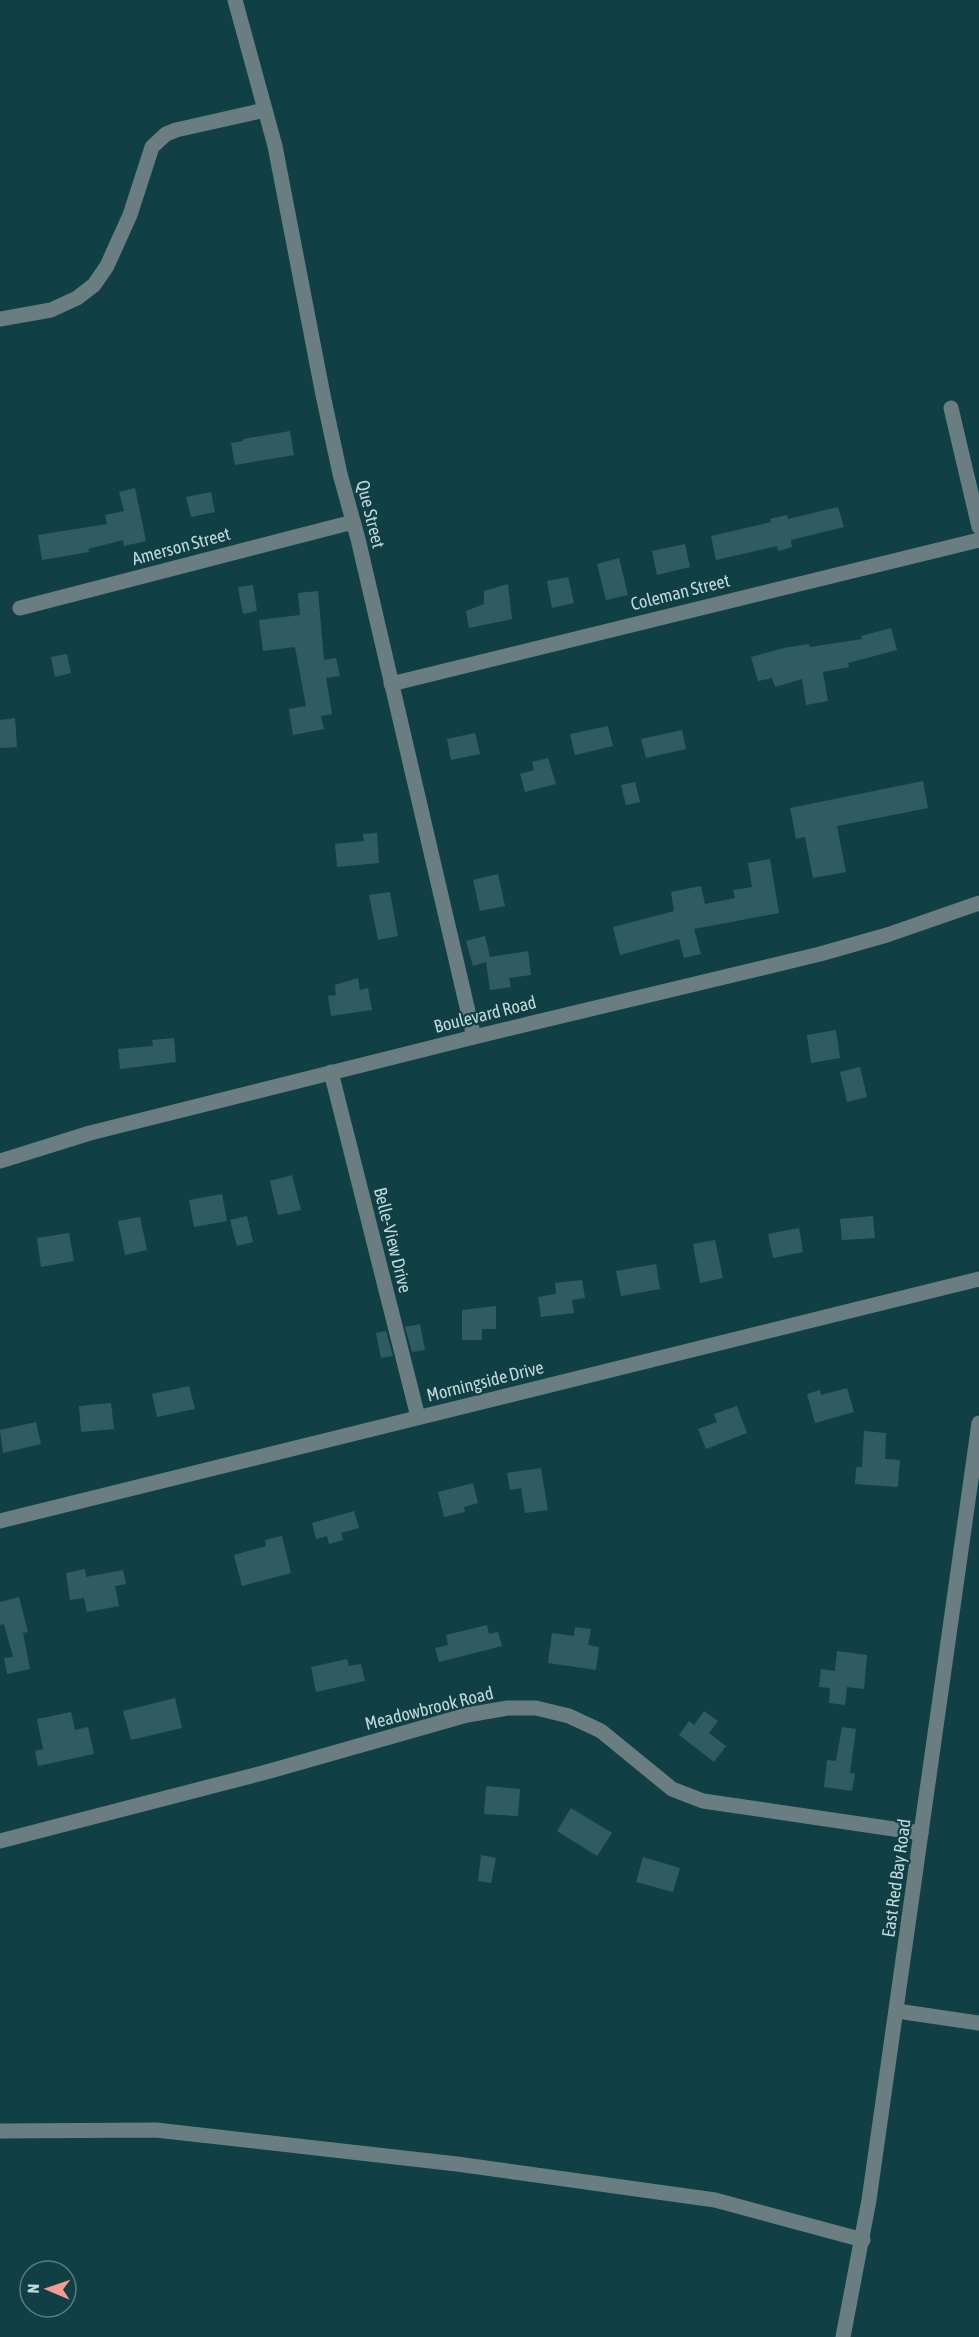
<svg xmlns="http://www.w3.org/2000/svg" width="979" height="2337" viewBox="0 0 979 2337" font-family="'Asap Condensed',sans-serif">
<rect width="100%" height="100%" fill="#104046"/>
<!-- building -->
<g fill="#2f5c62">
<path d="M290 431 294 455 235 465 231 443 243 441V439Z"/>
<path d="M135 488 146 541 124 546 123 540 88 549 89 552 42 560 38 535 107 524 105 515 124 511 119 492Z"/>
<path d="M211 492 215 512 191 517 186 497Z"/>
<path d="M838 507 844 527 791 540 792 547 778 551 777 546 716 560 711 536 771 522 770 519 787 515 788 519Z"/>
<path d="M685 544 690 567 657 575 652 551Z"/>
<path d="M619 558 628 595 606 600 597 564Z"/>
<path d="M568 577 574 603 552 608 547 581Z"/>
<path d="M508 584 512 619 469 628 466 611 484 604V591Z"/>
<path d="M253 585 257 611 243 614 238 587Z"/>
<path d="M318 591 324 660 336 658 340 676 326 678 332 714 321 716 324 729 293 735 289 709 306 706 295 647 263 651 259 620 300 615 298 593Z"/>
<path d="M891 628 897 650 848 663 849 667 823 672 828 701 806 705 802 679 775 687 772 678 758 681 751 657 784 648 809 644 810 647 862 639 861 636Z"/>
<path d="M67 654 71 673 55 677 51 657Z"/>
<path d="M15 718 17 747 0 748V720Z"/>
<path d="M608 726 613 746 575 755 570 734Z"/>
<path d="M682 730 686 749 646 758 641 739Z"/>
<path d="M475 733 480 754 451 760 447 739Z"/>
<path d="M548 758 556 784 525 792 520 774 534 770 532 762Z"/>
<path d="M923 781 928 808 837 826 846 872 813 878 805 837 796 839 790 808Z"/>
<path d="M635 782 640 802 626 805 621 785Z"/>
<path d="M377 833 379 863 337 867 335 844 364 841 363 834Z"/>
<path d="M770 859 779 913 694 929 701 954 684 958 679 939 620 955 613 927 674 911 671 892 701 886 705 904 735 898 733 890 752 887 748 863Z"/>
<path d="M498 874 505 906 480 911 473 880Z"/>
<path d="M390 892 398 936 378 940 369 895Z"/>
<path d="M485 936 490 957 528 951 531 975 509 978 511 987 490 990 486 962 473 966 466 941Z"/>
<path d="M358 978 360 990 368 988 372 1010 331 1016 328 996 336 995 335 985Z"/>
<path d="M836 1030 840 1058 811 1063 807 1035Z"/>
<path d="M174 1038 176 1062 120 1069 118 1049 153 1046 152 1040Z"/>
<path d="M860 1067 867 1097 847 1102 840 1072Z"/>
<path d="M292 1175 301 1210 278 1215 270 1181Z"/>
<path d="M222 1194 227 1221 194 1227 189 1200Z"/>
<path d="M247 1216 253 1242 237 1246 230 1220Z"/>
<path d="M873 1216 875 1238 842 1240 840 1219Z"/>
<path d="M140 1217 147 1250 125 1255 118 1221Z"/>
<path d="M799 1228 803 1252 773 1258 768 1234Z"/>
<path d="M69 1233 74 1261 41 1267 37 1238Z"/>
<path d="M715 1240 723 1278 700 1283 693 1244Z"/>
<path d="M656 1264 660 1289 621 1296 616 1271Z"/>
<path d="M582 1280 585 1298 572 1300 574 1313 541 1317 538 1297 556 1294 555 1283Z"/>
<path d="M496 1306V1329H482V1340H462V1310Z"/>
<path d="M420 1324 425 1350 412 1352 405 1327Z"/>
<path d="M386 1331 393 1356 381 1358 376 1333Z"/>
<path d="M189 1386 195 1409 157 1417 152 1394Z"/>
<path d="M847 1388 854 1412 815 1423 807 1394 820 1390 821 1395Z"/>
<path d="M111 1403 114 1429 81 1432 79 1406Z"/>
<path d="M737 1406 747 1433 706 1449 698 1429 717 1422 714 1414Z"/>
<path d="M36 1422 41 1444 3 1453 0 1430Z"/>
<path d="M864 1431 886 1433 885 1459 900 1460 898 1487 855 1484 856 1467H862Z"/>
<path d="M541 1468 548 1510 525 1513 521 1488 510 1490 507 1473Z"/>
<path d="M473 1483 478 1503 464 1507 465 1512 444 1517 438 1492Z"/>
<path d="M354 1511 359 1528 341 1533 343 1540 329 1544 327 1536 316 1539 312 1523Z"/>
<path d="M282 1536 291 1573 242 1586 234 1555 266 1546 265 1540Z"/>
<path d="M85 1569 86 1577 123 1570 126 1584 115 1586 119 1606 87 1612 84 1598 70 1600 66 1573Z"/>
<path d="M19 1597 28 1632 23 1633 30 1669 7 1674 4 1658 13 1657 4 1624 0 1625V1602Z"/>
<path d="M487 1625 489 1634 498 1632 502 1646 439 1662 435 1648 448 1645 446 1635Z"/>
<path d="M575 1627 591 1629 588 1645 599 1647 596 1670 548 1663 552 1633 574 1636Z"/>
<path d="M837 1651 867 1655 864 1689 847 1687 845 1705 829 1703 830 1688 819 1687 821 1669 835 1671Z"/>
<path d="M347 1659 349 1666 361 1664 365 1681 316 1692 311 1667Z"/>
<path d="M175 1698 182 1728 131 1740 123 1711Z"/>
<path d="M704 1711 718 1721 709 1733 726 1746 714 1762 679 1735 689 1721 694 1725Z"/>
<path d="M71 1712 75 1730 88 1727 94 1754 38 1766 35 1751 43 1749 37 1719Z"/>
<path d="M842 1727 856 1729 850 1773 855 1774 852 1791 824 1787 827 1760 836 1761Z"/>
<path d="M486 1786 520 1789 518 1816 484 1814Z"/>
<path d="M571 1808 612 1833 597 1856 557 1831Z"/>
<path d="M481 1855 496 1858 491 1883 478 1881Z"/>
<path d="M643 1857 680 1868 673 1892 636 1882Z"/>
</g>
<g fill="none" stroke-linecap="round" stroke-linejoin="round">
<!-- minor -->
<g stroke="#6a7d80" stroke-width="15">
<path d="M235 0 275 146 323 395 340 474 358 539 474 1037"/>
<path d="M0 319 51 310 77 298 94 285 107 266 130 215 152 147 166 134 176 130 265 110"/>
<path d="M951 408 979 527"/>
<path d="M20 608 353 522"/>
<path d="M391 684 979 540"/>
<path d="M331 1072 418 1417"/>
<path d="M0 1161 90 1133 474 1037 820 954 887 935 979 903"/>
<path d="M0 1521 979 1279"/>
<path d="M0 1841 270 1771 467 1715 508 1708H536L569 1716 601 1731 672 1789 703 1801 921 1833"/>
<path d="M897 2011 979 2023"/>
<path d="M0 2131 156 2130 457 2164 715 2200 863 2240"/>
<path d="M843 2337 869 2200 979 1423"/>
</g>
</g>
<g text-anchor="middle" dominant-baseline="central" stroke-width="4.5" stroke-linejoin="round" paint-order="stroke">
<!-- street labels -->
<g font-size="18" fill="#c1d8db" stroke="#104046">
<text transform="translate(371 514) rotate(76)">Que Street</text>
<text transform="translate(181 546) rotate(-15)">Amerson Street</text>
<text transform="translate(680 592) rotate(-14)">Coleman Street</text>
<text transform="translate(485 1014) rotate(-14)">Boulevard Road</text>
<text transform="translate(393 1240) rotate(76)">Belle-View Drive</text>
<text transform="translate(485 1381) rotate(-14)">Morningside Drive</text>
<text transform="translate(429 1708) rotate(-14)">Meadowbrook Road</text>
<text transform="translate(896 1878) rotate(-82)">East Red Bay Road</text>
</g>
</g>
<!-- north arrow -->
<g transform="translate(48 2289) rotate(272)"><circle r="28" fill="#104046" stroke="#577d82" stroke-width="1.5"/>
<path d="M0-4.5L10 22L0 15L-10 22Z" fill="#f59c92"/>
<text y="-9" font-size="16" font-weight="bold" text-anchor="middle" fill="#c1d8db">N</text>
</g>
</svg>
